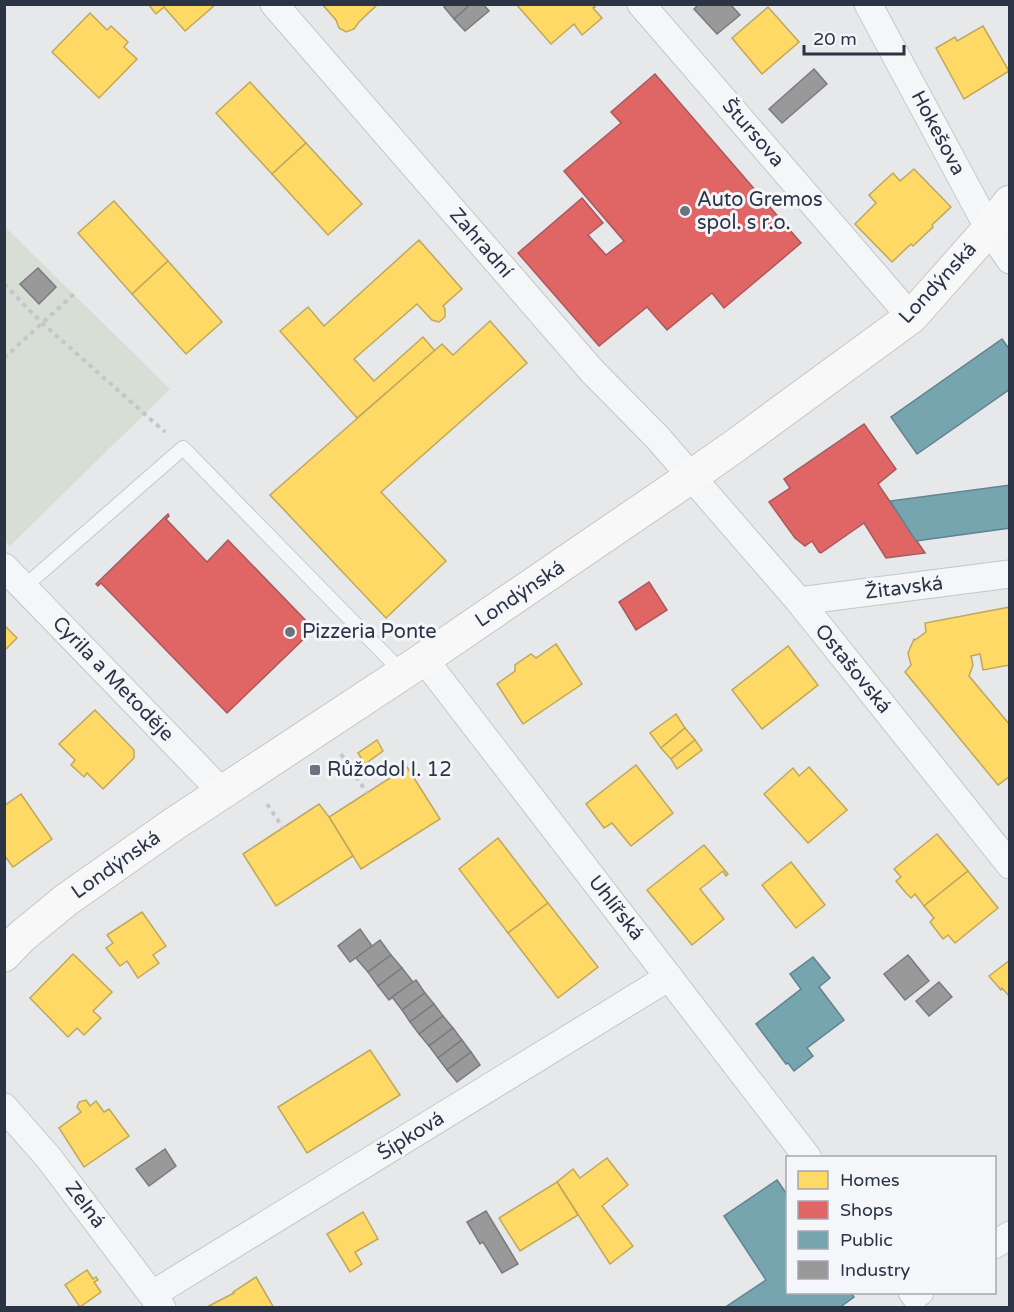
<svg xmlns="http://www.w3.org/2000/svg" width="1014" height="1312" viewBox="0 0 1014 1312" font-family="'Varela Round',sans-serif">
<rect width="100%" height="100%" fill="#e6e8ea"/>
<!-- green -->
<path fill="#d6ded6" d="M4 226 170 389 10 546 4 540Z"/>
<!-- homes -->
<g fill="#ffd966" stroke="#bfa85c" stroke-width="1.5">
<path d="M148 4H216L185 31 164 7 156 14Z"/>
<path d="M322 4H378L359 22 354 29 346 32 339 28 336 20Z"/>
<path d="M516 4H593L595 7 593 8 602 18 582 35 574 24 551 44Z"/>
<path d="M768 7 799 42 762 74 732 38Z"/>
<path d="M90 13 107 30 111 26 128 42 124 47 137 59 99 98 52 52Z"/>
<path d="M983 26 1009 71 964 99 936 48 955 37 957 41Z"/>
<path d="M250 82 306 143 272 174 216 113Z"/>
<path d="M306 143 362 204 328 235 272 174Z"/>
<path d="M914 169 951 207 932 225 933 227 913 246 911 244 892 262 855 224 876 203 869 195 893 173 900 181Z"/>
<path d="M114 201 168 261 132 294 78 233Z"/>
<path d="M419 240 462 289 443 306 445 309V317L439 322 432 320 417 304 354 359 374 381 423 337 435 351 357 418 280 331 308 307 324 326Z"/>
<path d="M168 261 222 322 186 354 132 294Z"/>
<path d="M490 321 527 363 381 492 446 561 386 618 270 495 442 344 453 355Z"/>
<path d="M1010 607V665L983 670 980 654 971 656 973 665 969 676 1010 725V776L998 785 905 672 911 665 908 653 914 639 915 640 926 632 925 623Z"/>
<path d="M4 625 17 638 4 651Z"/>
<path d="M556 644 582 684 523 724 497 684 515 671V665L531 654 536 658Z"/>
<path d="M788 646 818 685 762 729 732 690Z"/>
<path d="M95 710 134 750V758L103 789 87 773 84 777 71 765 75 760 59 744Z"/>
<path d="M676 714 685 728 661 748 650 733Z"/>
<path d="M685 728 695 740 671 759 661 748Z"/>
<path d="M377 740 383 751 365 764 358 753Z"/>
<path d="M695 740 702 750 677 769 671 759Z"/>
<path d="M636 765 673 813 631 846 612 823 604 828 586 804Z"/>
<path d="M407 767 440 819 361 869 329 817Z"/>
<path d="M809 767 847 810 808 843 764 794 793 768 799 776Z"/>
<path d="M21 794 52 839 13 867 4 855V806Z"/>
<path d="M319 804 329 817 353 856 276 906 243 854Z"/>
<path d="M937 834 968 871 924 906 915 894 911 898 906 893 896 881 901 877 894 869Z"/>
<path d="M498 838 548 903 508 933 459 869Z"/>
<path d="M704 845 728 874 726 876 723 871 700 889 724 919 692 945 647 890Z"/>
<path d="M791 862 825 905 796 928 762 885Z"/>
<path d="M968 871 998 908 955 943 948 935 943 939 930 922 934 918 924 906Z"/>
<path d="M548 903 598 967 558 998 508 933Z"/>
<path d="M142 912 166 946 153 955 159 963 138 978 127 961 120 966 106 948 113 943 107 935Z"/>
<path d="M73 954 112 992 93 1011 101 1018 84 1035 77 1028 68 1037 30 998Z"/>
<path d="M1010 960V997L1002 988 1001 990 989 976Z"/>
<path d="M370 1050 400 1095 307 1153 278 1107Z"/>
<path d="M86 1100 90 1106 96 1101 104 1112 109 1109 129 1136 84 1167 59 1128 81 1112 77 1107 79 1102Z"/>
<path d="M607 1158 628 1185 602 1206 633 1246 610 1264 557 1182 573 1169 580 1178Z"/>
<path d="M557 1182 578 1215 520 1251 499 1218Z"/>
<path d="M363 1212 378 1239 355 1252 362 1264 350 1272 327 1234Z"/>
<path d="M87 1270 93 1279 96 1277 98 1280 94 1282 101 1292 80 1307 65 1285Z"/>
<path d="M256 1277 274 1308H205L234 1293 233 1292Z"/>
</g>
<!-- shops -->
<g fill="#e06666" stroke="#aa575c" stroke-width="1.5">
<path d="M655 74 801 243 724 308 712 293 667 330 647 307 599 346 518 253 582 198 603 223 588 235 606 255 624 241 564 171 621 123 611 112Z"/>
<path d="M864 424 896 469 878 484 925 553 886 558 864 523 821 553 819 552 812 541 805 546 795 538 769 502 790 488 784 479Z"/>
<path d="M168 514 169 516 166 519 207 562 228 540 314 629 227 713 101 583 98 586 96 584Z"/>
<path d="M649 582 667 610 636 630 619 602Z"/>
</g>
<!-- public -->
<g fill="#76a5af" stroke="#60838f" stroke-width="1.5">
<path d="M1002 339 1010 350V389L917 454 891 417Z"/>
<path d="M1010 485V528L916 541 890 501Z"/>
<path d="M813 957 830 978 819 987 844 1020 807 1048 813 1056 794 1071 788 1063 786 1064 756 1024 801 989 790 974Z"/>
<path d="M777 1180 788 1196V1292H851L854 1297 839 1308H724L766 1280 724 1216Z"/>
</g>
<!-- industry -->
<g fill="#999" stroke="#787b80" stroke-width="1.5">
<path d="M446 4H471L454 19 444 7Z"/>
<path d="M471 4H483L489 11 465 31 454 19Z"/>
<path d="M699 4H730L740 15 717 34 694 9Z"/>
<path d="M814 69 827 84 782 123 769 109Z"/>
<path d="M38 268 56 287 39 304 20 284Z"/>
<path d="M360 929 372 946 350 962 338 946Z"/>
<path d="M380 940 391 955 368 972 356 958Z"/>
<path d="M391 955 402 968 378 986 368 972Z"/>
<path d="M908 955 929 981 905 1000 884 974Z"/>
<path d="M402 968 413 982 389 1000 378 986Z"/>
<path d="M416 980 425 993 402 1010 392 997Z"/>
<path d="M939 982 952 997 929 1016 916 1001Z"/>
<path d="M425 993 434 1004 410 1022 402 1010Z"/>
<path d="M434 1004 443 1016 419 1034 410 1022Z"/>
<path d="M443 1016 453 1028 429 1046 419 1034Z"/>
<path d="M453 1028 462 1040 438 1058 429 1046Z"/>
<path d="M462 1040 471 1052 447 1070 438 1058Z"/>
<path d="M471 1052 480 1065 457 1082 447 1070Z"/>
<path d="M165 1149 176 1166 149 1186 136 1169Z"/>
<path d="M486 1211 518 1264 502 1273 483 1242 480 1244 467 1222Z"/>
</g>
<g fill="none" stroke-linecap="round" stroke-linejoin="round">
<defs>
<path id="service" d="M24 587 183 448 403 673"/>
<g id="minor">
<path d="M274 4 592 371 657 437 799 601 1010 865"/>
<path d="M641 4 911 317"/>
<path d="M868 4 989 229 1010 260"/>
<path d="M4 567 222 792"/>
<path d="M799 601 1010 574"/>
<path d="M424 659 808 1158"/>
<path d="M4 1107 48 1157 162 1308"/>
<path d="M994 1245 1010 1235"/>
<path d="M912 1292 915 1296 920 1292"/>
<path d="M153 1294 669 977"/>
</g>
<path id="secondary" d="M4 955 21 937 66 900 174 824 424 659 692 476 732 448 911 317 989 229 1010 202"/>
</defs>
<!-- service casing -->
<use href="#service" stroke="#c4c6c8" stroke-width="16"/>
<!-- minor casing -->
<use href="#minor" stroke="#c4c6c8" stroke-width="29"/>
<!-- secondary casing -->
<use href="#secondary" stroke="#c4c6c8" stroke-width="35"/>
<!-- path -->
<g stroke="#c5c6ca" stroke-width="4" stroke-dasharray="4.5 4.5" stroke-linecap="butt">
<path d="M4 284 42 323 165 432"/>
<path d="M4 358 74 294"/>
<path d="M341 754 367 793"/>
<path d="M267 804 283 828"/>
</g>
<!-- service -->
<use href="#service" stroke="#f5f6f7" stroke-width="14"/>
<!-- minor -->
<use href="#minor" stroke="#f5f6f7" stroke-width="27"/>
<!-- secondary -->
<use href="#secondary" stroke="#f8f8f8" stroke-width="33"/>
</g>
<!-- markers -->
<g fill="#6c737f" stroke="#f4f6f9" stroke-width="2">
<circle cx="685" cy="211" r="6"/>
<circle cx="290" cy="632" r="6"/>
<rect x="309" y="764" width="12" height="12" rx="3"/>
</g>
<g text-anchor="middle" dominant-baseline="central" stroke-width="6" stroke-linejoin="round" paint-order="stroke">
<!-- street labels -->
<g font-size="20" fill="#2b3445" stroke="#f4f6f9">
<text transform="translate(753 133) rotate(49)">Štursova</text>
<text transform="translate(938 133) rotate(62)">Hokešova</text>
<text transform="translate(481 243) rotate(49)">Zahradní</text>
<text transform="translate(938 283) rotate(-47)">Londýnská</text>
<text transform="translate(904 588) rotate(-7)">Žitavská</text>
<text transform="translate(520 594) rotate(-34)">Londýnská</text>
<text transform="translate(853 669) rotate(51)">Ostašovská</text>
<text transform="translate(113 679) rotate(46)">Cyrila a Metoděje</text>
<text transform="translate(116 865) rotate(-35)">Londýnská</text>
<text transform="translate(616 908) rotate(52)">Uhlířská</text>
<text transform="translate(411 1136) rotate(-32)">Šípková</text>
<text transform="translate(85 1205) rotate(53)">Zelná</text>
</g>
<!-- poi labels -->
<g font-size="20" fill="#2b3445" stroke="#f4f6f9" text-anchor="start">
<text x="697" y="200">Auto Gremos<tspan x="697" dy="23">spol. s r.o.</tspan></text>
<text x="302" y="632">Pizzeria Ponte</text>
<text x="327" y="770">Růžodol I. 12</text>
</g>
</g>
<!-- border -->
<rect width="1014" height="1312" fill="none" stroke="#2b3445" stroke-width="12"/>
<!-- legend -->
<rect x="786" y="1156" width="210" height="138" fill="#f4f6f9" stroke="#a4a8b1" stroke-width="1.5"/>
<rect x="798" y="1171" width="30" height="18" fill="#ffd966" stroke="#a4a8b1" stroke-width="1.5"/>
<text x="840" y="1186" font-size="18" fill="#2b3445">Homes</text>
<rect x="798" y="1201" width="30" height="18" fill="#e06666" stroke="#a4a8b1" stroke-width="1.5"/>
<text x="840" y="1216" font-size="18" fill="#2b3445">Shops</text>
<rect x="798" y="1231" width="30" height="18" fill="#76a5af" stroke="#a4a8b1" stroke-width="1.5"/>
<text x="840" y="1246" font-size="18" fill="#2b3445">Public</text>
<rect x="798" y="1261" width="30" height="18" fill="#999999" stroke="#a4a8b1" stroke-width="1.5"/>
<text x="840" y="1276" font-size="18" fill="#2b3445">Industry</text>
<!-- scale -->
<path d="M804 45v9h100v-9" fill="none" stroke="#2b3445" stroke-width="3"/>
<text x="813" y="45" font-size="18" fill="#2b3445" stroke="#f4f6f9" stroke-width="4.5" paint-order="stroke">20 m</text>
</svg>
